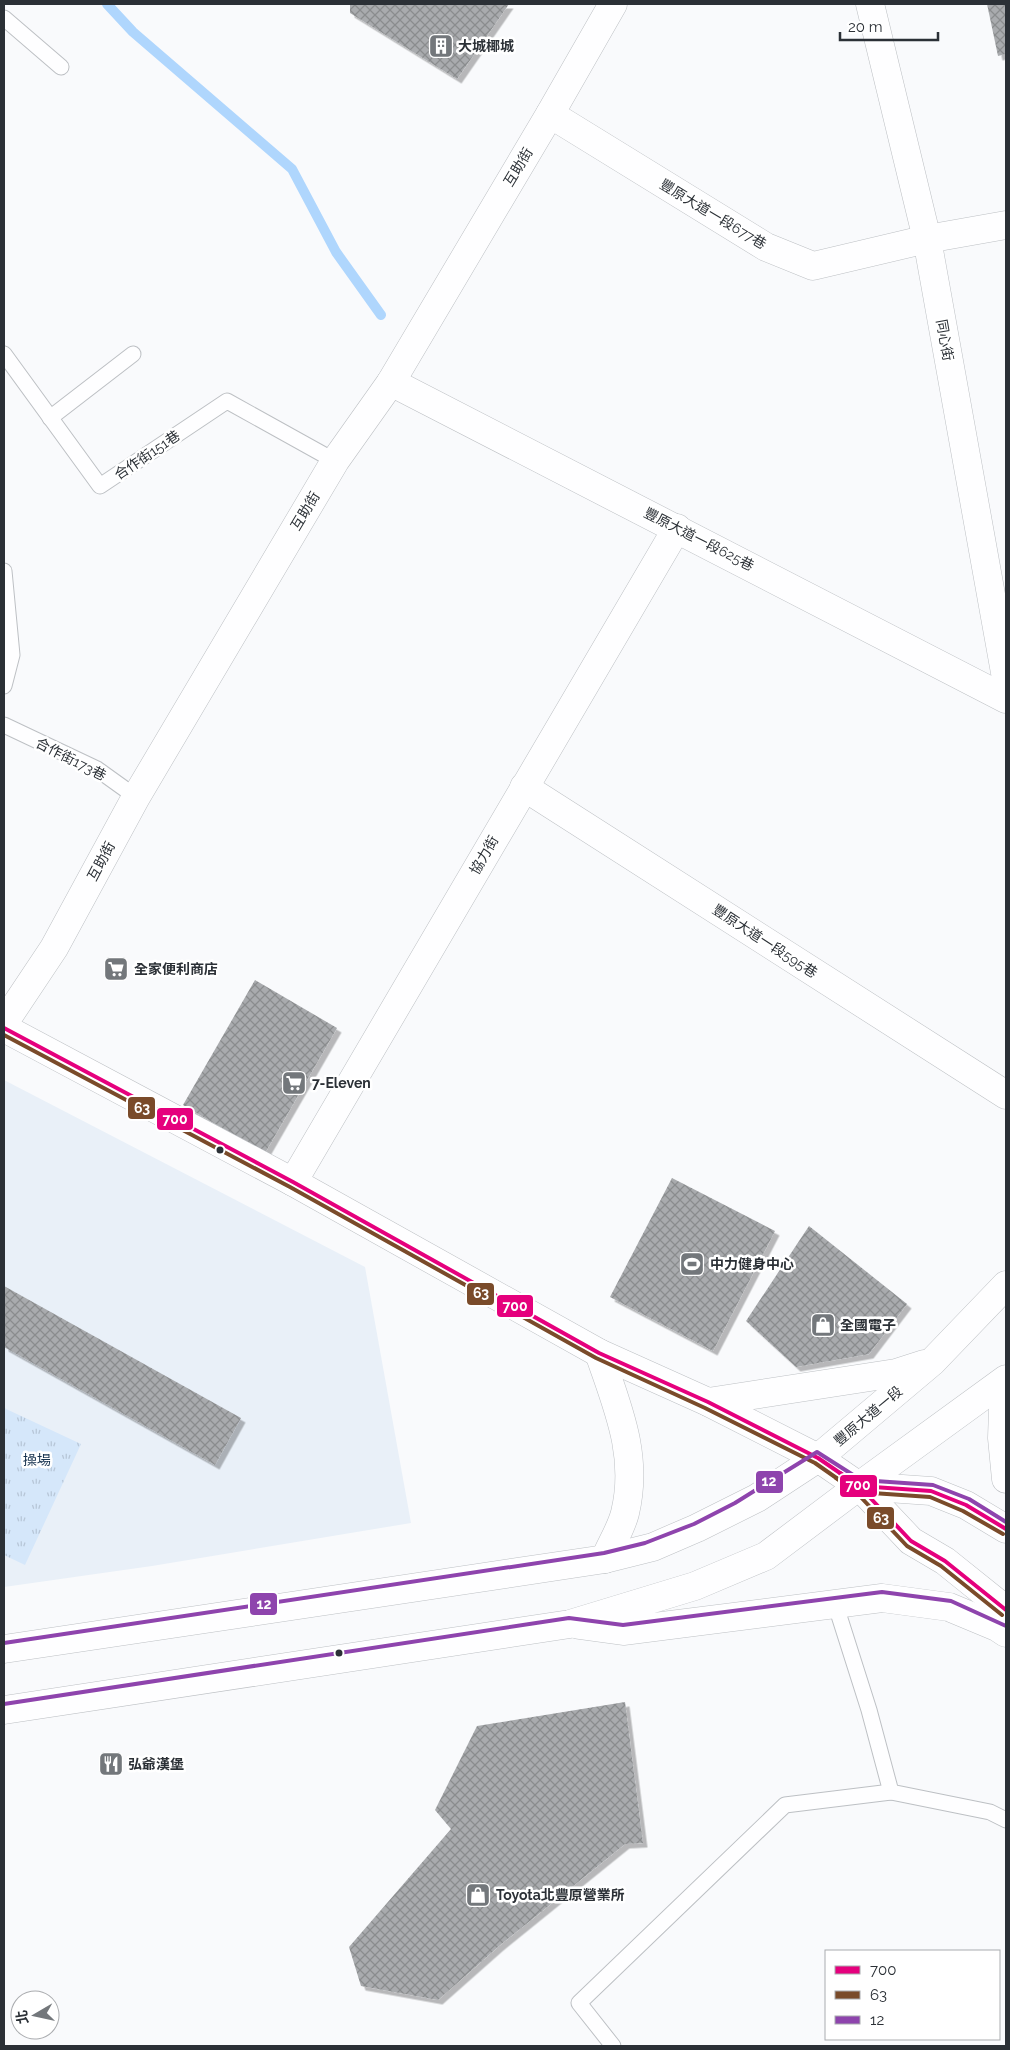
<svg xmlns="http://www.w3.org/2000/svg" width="1010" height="2050" viewBox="0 0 1010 2050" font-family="Raleway,'Noto Sans TC',sans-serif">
<defs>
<pattern id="park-tufts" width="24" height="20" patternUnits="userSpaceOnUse" patternTransform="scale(1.25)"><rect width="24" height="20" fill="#d5e7fa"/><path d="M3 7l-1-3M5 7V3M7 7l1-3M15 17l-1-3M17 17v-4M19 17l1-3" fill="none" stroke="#b7c6d7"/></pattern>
<pattern id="building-cross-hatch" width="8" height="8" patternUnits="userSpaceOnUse" patternTransform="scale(1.25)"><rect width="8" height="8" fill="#a9abae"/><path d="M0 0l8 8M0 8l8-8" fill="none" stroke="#8a8c8e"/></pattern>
<filter id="shadow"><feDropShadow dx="4.5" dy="4.5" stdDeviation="0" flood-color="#0004"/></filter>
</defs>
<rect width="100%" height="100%" fill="#f9fafc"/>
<!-- built -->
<path fill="#e9f0f8" d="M4 1080 365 1267 411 1523 152 1566 4 1587Z"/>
<!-- park -->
<path fill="url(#park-tufts)" d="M4 1408 81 1444 25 1565 4 1555Z"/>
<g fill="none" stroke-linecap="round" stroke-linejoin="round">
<!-- stream -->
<path stroke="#afd6fd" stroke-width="10" d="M107 4 133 32 292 169 336 252 381 315"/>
</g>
<!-- building -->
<g fill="url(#building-cross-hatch)" filter="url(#shadow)">
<path d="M350 4H509L457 79 350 13Z"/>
<path d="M987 4H1006V54L998 56Z"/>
<path d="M255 980 337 1028 265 1153 183 1105Z"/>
<path d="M672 1178 775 1231 713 1351 610 1297Z"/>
<path d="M809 1226 907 1304 869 1354 796 1367 746 1321Z"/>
<path d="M4 1286 241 1418 215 1465 4 1347Z"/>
<path d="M625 1702 643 1843 625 1844 499 1946 438 2000 361 1986 349 1947 451 1829 435 1810 477 1726Z"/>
</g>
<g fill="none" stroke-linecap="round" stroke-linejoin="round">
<defs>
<g id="service">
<path d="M4 18 61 67"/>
<path d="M4 354 100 486 227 401 335 461"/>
<path d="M50 418 133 354"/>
<path d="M4 571 12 655 4 686"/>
<path d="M4 725 97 769 136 797"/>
<path d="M835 1603 869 1710 891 1792 990 1812 1006 1820"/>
<path d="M613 2046 579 2003 785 1805 891 1792"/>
</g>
<g id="minor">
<path d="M870 4 927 239 1006 678"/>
<path d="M550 114 766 247 813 266 927 239 1006 225"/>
<path d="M391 382 1006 699"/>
<path d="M524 787 1006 1095"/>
<path d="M4 1023 54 948 136 797 335 461 391 382 550 114 613 4"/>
<path d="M293 1182 677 528"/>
</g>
<g id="tertiary">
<path d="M4 1028 293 1182 599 1353 708 1402 818 1458 859 1486 911 1541 945 1561 1006 1610"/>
<path d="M599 1353C617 1406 639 1455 625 1513 621 1529 611 1544 605 1559"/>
<path d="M1004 1382 1002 1438 1006 1479"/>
<path d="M708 1402 896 1373 924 1364"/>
<path d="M859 1486 931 1491 966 1505 1006 1529"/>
<path d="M579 1625 623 1631 882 1598 949 1607 997 1627 1006 1633"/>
<path d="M4 1649 605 1559 653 1547 697 1528 757 1498 818 1458 932 1362 1006 1285"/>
<path d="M4 1710 570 1624 695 1586 766 1556 859 1486 1006 1379"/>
</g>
</defs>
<!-- service casing -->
<use href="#service" stroke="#bdc0c4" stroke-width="17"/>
<!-- minor casing -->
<use href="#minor" stroke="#bdc0c4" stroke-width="29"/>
<!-- tertiary casing -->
<use href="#tertiary" stroke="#bdc0c4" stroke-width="29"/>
<!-- service -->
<use href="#service" stroke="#fefeff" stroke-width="15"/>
<!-- minor -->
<use href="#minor" stroke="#fefeff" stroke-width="28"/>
<!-- tertiary -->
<use href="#tertiary" stroke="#fefeff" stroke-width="28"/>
<defs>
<g id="bus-1">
<path d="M4 1028 293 1182 599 1353 708 1402 818 1458 859 1486 911 1541 945 1561 1006 1610"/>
<path d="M840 1473 859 1486 931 1491 966 1505 1006 1529"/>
</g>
<g id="bus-2">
<path d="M4 1035 290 1187 596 1358 705 1408 815 1463 855 1491 907 1546 941 1566 1002 1615"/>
<path d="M836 1478 858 1492 930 1497 963 1511 1003 1534"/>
</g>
<g id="bus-3">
<path d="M4 1643 604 1553 645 1543 694 1524 735 1503 817 1452 861 1480 933 1485 969 1499 1006 1522"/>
<path d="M4 1704 569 1618 623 1625 882 1592 951 1601 1006 1626"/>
</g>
</defs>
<!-- bus-1 casing -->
<use href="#bus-1" stroke="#fff" stroke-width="8"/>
<!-- bus-2 casing -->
<use href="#bus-2" stroke="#fff" stroke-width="8"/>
<!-- bus-3 casing -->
<use href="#bus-3" stroke="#fff" stroke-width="8"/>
<!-- bus-1 -->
<use href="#bus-1" stroke="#e5007d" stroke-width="4"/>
<!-- bus-2 -->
<use href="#bus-2" stroke="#7a4b2a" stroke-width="4"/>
<!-- bus-3 -->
<use href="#bus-3" stroke="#8e44ad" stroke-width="4"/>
</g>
<!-- icons -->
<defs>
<symbol id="building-square" viewBox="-11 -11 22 22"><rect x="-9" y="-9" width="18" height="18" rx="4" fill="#73777b" stroke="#fff"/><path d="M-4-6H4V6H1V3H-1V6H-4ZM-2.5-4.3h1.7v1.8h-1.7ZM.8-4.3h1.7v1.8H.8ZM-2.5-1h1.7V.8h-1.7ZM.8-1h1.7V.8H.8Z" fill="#fff"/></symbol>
<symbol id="supermarket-square" viewBox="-11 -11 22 22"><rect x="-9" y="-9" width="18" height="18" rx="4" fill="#73777b" stroke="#fff"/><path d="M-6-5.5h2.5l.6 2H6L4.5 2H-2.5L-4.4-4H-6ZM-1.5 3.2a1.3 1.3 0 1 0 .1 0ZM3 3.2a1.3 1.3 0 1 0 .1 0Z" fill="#fff"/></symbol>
<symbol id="stadium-square" viewBox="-11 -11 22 22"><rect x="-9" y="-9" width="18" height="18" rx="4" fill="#73777b" stroke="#fff"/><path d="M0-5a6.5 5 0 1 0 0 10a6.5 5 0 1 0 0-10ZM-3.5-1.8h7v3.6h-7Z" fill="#fff"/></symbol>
<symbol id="shop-square" viewBox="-11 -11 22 22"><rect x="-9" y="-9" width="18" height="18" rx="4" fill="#73777b" stroke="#fff"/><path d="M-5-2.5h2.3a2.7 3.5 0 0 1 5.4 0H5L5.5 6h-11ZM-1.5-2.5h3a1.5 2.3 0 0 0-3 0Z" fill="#fff"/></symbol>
<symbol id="restaurant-square" viewBox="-11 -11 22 22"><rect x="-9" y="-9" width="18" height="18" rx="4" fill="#73777b" stroke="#fff"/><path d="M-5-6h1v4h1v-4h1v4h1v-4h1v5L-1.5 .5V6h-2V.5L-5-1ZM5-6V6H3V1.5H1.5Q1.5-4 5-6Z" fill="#fff"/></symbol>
</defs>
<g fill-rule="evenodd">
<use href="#building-square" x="427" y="32" width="28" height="28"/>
<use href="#supermarket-square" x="102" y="955" width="28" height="28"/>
<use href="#supermarket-square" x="280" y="1069" width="28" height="28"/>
<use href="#stadium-square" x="678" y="1250" width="28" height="28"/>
<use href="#shop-square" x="809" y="1311" width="28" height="28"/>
<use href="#restaurant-square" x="97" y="1750" width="28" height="28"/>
<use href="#shop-square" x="464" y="1881" width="28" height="28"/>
</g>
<!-- markers -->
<g fill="#2b3036" stroke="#fff" stroke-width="2">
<circle cx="220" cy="1150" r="4.5"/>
<circle cx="339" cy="1653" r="4.5"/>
</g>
<g text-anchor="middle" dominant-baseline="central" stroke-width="5" stroke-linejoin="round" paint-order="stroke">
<!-- poi labels -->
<g font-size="14" font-weight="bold" fill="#2b3036" stroke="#fff" text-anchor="start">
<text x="458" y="46">大城椰城</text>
<text x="134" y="969">全家便利商店</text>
<text x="312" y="1083">7-Eleven</text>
<text x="710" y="1264">中力健身中心</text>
<text x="840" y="1325">全國電子</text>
<text x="128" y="1764">弘爺漢堡</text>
<text x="496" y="1895">Toyota北豐原營業所</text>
</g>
<!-- street labels -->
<g font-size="14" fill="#2b3036" stroke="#fff">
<text transform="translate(518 167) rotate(-59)">互助街</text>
<text transform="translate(713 214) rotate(31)">豐原大道一段677巷</text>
<text transform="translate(945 340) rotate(80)">同心街</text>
<text transform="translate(147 455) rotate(-34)">合作街151巷</text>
<text transform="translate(305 511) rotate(-59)">互助街</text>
<text transform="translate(699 539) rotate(27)">豐原大道一段625巷</text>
<text transform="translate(71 759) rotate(27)">合作街173巷</text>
<text transform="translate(484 855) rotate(-60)">協力街</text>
<text transform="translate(101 861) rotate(-62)">互助街</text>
<text transform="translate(765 941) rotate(33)">豐原大道一段595巷</text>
<text transform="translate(868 1416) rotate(-40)">豐原大道一段</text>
</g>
<!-- park labels -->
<g font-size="14" fill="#15314d" stroke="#fff">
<text x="37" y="1460">操場</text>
</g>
</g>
<g stroke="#fff" stroke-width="2">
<rect x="127" y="1096" width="29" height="24" rx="5" fill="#7a4b2a"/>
<rect x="156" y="1107" width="38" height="24" rx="5" fill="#e5007d"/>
<rect x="466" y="1282" width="29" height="24" rx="5" fill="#7a4b2a"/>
<rect x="496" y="1294" width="38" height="24" rx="5" fill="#e5007d"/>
<rect x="755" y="1470" width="29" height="24" rx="5" fill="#8e44ad"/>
<rect x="839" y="1474" width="39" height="24" rx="5" fill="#e5007d"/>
<rect x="866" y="1506" width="29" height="24" rx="5" fill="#7a4b2a"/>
<rect x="249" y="1592" width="29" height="24" rx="5" fill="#8e44ad"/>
</g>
<g font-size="14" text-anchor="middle" font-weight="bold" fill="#fff">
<text x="142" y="1113">63</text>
<text x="175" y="1124">700</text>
<text x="481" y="1298">63</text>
<text x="515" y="1311">700</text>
<text x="769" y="1486">12</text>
<text x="858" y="1490">700</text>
<text x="881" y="1523">63</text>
<text x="264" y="1609">12</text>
</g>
<!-- border -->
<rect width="1010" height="2050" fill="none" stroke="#2b3036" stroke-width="10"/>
<!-- legend -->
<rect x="825" y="1950" width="175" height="90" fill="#ffffff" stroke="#aaacaf"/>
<rect x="835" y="1966" width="25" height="8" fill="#e5007d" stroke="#aaacaf"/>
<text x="870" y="1975" font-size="15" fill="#2b3036">700</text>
<rect x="835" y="1991" width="25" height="8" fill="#7a4b2a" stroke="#aaacaf"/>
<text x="870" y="2000" font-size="15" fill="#2b3036">63</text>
<rect x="835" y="2016" width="25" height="8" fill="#8e44ad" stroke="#aaacaf"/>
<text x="870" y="2025" font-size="15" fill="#2b3036">12</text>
<!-- north arrow -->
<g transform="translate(35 2015) rotate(261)"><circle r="24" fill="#ffffff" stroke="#aaacaf"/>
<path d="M0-4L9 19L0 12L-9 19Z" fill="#73777b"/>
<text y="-8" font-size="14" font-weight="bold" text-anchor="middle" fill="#2b3036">北</text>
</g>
<!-- scale -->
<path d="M840 32v8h98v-8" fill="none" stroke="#2b3036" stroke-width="2.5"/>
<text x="848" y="32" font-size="15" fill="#2b3036" stroke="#ffffff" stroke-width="4" paint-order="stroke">20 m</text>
</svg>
